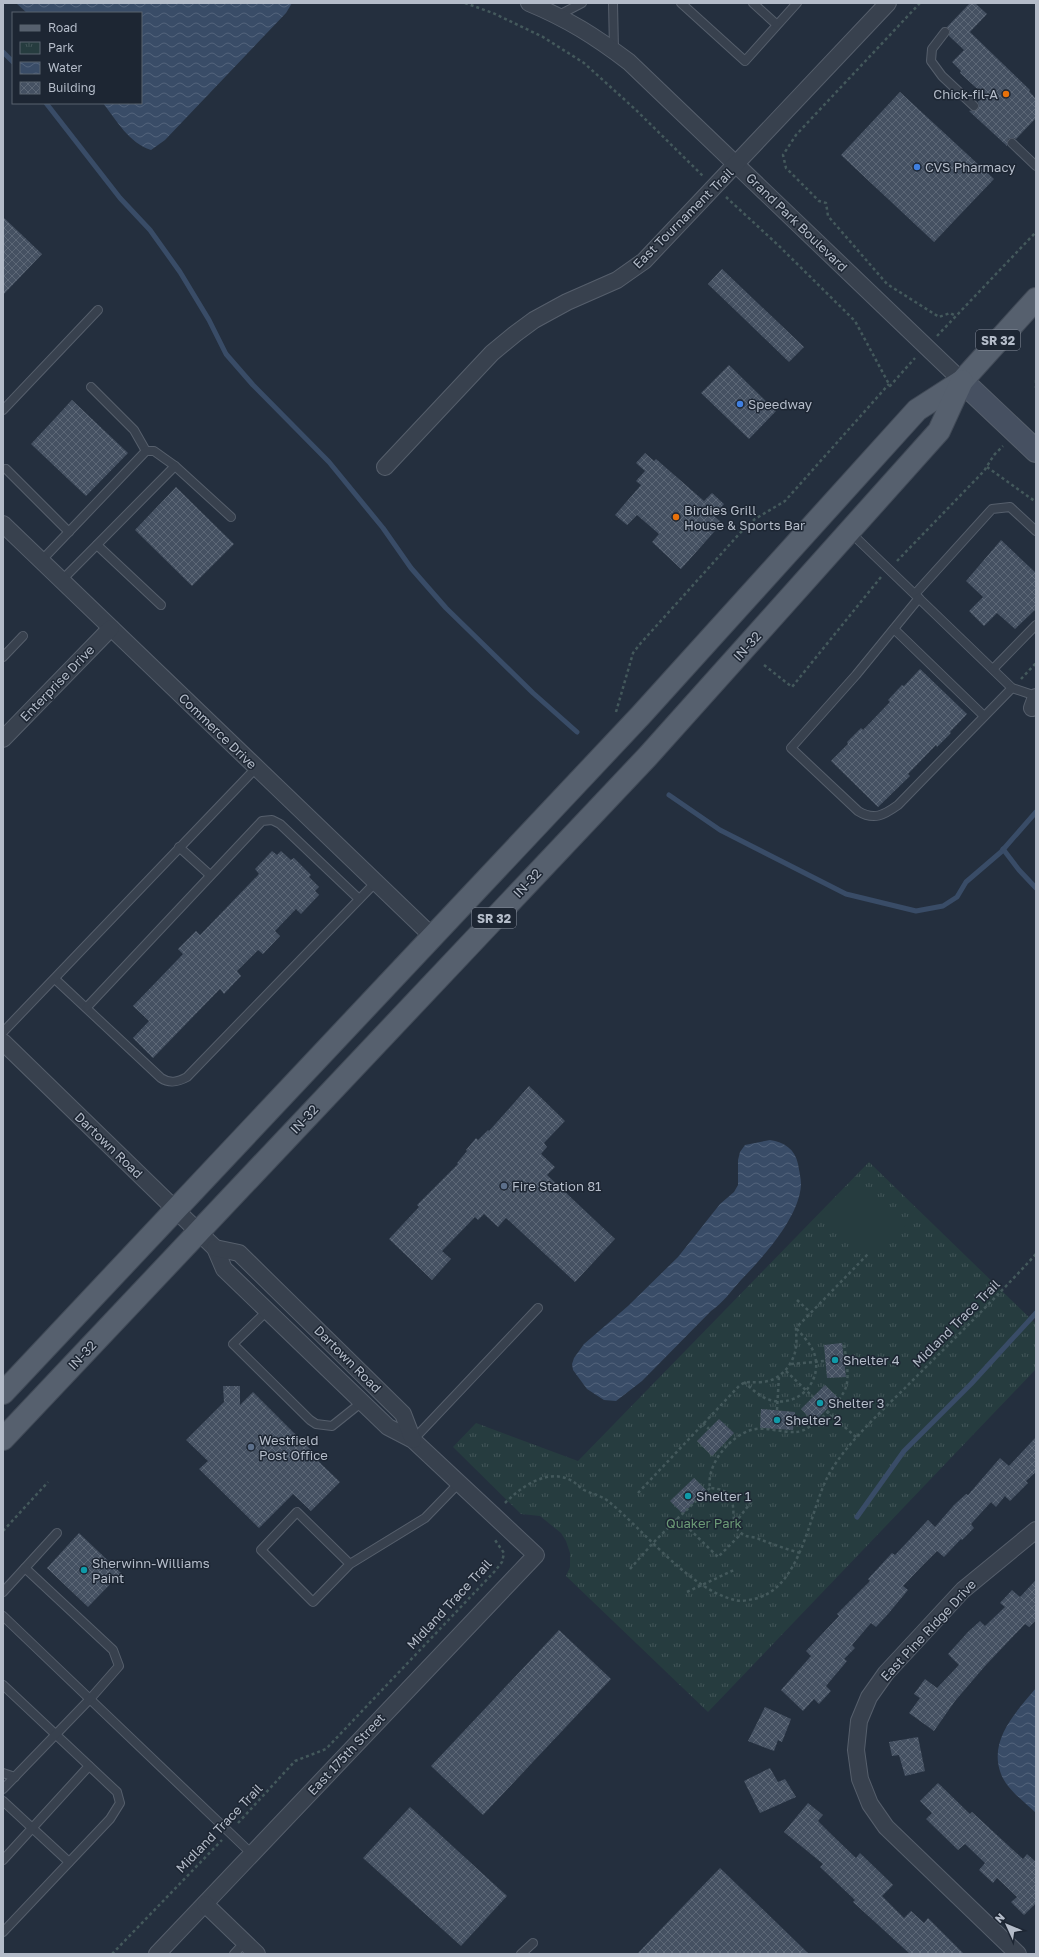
<svg xmlns="http://www.w3.org/2000/svg" width="1039" height="1957" viewBox="0 0 1039 1957" font-family="'Golos Text',sans-serif">
<defs>
<pattern id="park-tufts" width="24" height="20" patternUnits="userSpaceOnUse"><rect width="24" height="20" fill="#263c3f"/><path d="M3 7l-1-3M5 7V3M7 7l1-3M15 17l-1-3M17 17v-4M19 17l1-3" fill="none" stroke="#435659"/></pattern>
<pattern id="water-waves" width="16" height="10" patternUnits="userSpaceOnUse"><rect width="16" height="10" fill="#394c67"/><path d="M0 5q4-4 8 0t8 0" fill="none" stroke="#53647b"/></pattern>
<pattern id="building-cross-hatch" width="8" height="8" patternUnits="userSpaceOnUse"><rect width="8" height="8" fill="#455162"/><path d="M0 0l8 8M0 8l8-8" fill="none" stroke="#5d6877"/></pattern>
</defs>
<rect width="100%" height="100%" fill="#242f3e"/>
<!-- park -->
<path fill="url(#park-tufts)" d="M869 1162 1036 1324V1369L708 1712 566 1576 570 1567V1553L566 1541 561 1533 540 1516 521 1514 453 1447 476 1423 578 1461Z"/>
<!-- pitch -->
<path fill="#263c3f" d="M856 1177 906 1225 873 1259 824 1211Z"/>
<!-- water -->
<g fill="url(#water-waves)">
<path d="M16 3H292L286 13 165 140 151 150C129 143 117 121 103 103H141V13H27Z"/>
<path d="M770 1140C784 1142 795 1149 798 1164 799 1170 801 1178 801 1185 799 1218 763 1257 741 1280 731 1291 723 1303 711 1311L642 1381 616 1401 604 1400 587 1389 573 1370 572 1364 574 1358 584 1344 628 1306 678 1257 720 1204 734 1192 738 1185V1160L740 1152 745 1145Z"/>
<path d="M1036 1688V1813C1025 1802 1007 1790 1001 1774 988 1740 1016 1712 1036 1688Z"/>
</g>
<g fill="none" stroke-linecap="round" stroke-linejoin="round">
<!-- stream -->
<g stroke="#394c67" stroke-width="5">
<path d="M3 52 13 62"/>
<path d="M46 103 120 198 150 230 180 272 209 320 226 354 253 385 329 462 383 528 411 568 446 608 533 693 577 732"/>
<path d="M669 795 720 830 846 894 916 911 943 906 957 897 966 882 1001 852 1036 812"/>
<path d="M1003 849 1019 870 1036 888"/>
<path d="M857 1517 904 1451 971 1384 1036 1313"/>
</g>
</g>
<!-- building -->
<g fill="url(#building-cross-hatch)">
<path d="M970 3H975L987 14 970 32 1030 90 1029 91 1036 99V118L1016 139 1013 138 1008 139 1007 146 969 111 978 109 979 105 978 102 984 95 960 73 961 71 952 62 964 50 949 36 950 30 947 27Z"/>
<path d="M900 92 994 179 934 242 841 155Z"/>
<path d="M3 217 42 254 3 295Z"/>
<path d="M722 269 804 347 789 362 708 284Z"/>
<path d="M729 365 776 411 749 439 701 393Z"/>
<path d="M72 400 128 453 86 496 31 444Z"/>
<path d="M645 453 654 461 656 459 704 501 712 493 724 504 714 516 722 523 681 569 652 542 659 534 637 515 627 525 615 515 641 485 636 481 645 471 636 463Z"/>
<path d="M176 487 234 544 192 586 135 530Z"/>
<path d="M1001 540 1036 573V609L1015 629 997 613 984 626 969 611 983 597 966 581Z"/>
<path d="M920 669 967 714 950 732 951 733 937 747 936 745 908 774 910 776 878 807 831 761 848 744 847 742 861 728 863 730 890 702 888 700 902 685 904 686Z"/>
<path d="M272 851 277 855 281 851 291 860 294 858 311 875 309 877 319 887 315 891 319 895 301 914 296 909 275 931 280 936 263 954 258 950 237 971 241 976 224 994 220 989 153 1058 133 1038 149 1021 133 1006 183 954 178 949 196 931 200 935 259 874 255 869Z"/>
<path d="M529 1086 565 1121 544 1143 547 1147 541 1154 555 1167 547 1175 615 1239 575 1282 506 1218 498 1227 484 1214 478 1220 475 1217 442 1251 451 1259 432 1280 389 1239 419 1207 417 1205 458 1164 457 1163 467 1151 466 1150 476 1138 478 1140 488 1130 489 1131Z"/>
<path d="M842 1343 846 1377 827 1378 824 1345Z"/>
<path d="M825 1385 838 1398 814 1422 801 1409Z"/>
<path d="M223 1386H240V1405L253 1392 315 1454 313 1456 340 1482 311 1511 293 1494 259 1528 199 1469 208 1461 186 1440 224 1402Z"/>
<path d="M761 1409 795 1412 793 1430 760 1428Z"/>
<path d="M719 1419 734 1433 712 1456 697 1441Z"/>
<path d="M1036 1437V1472L1026 1481 1028 1483 1010 1501 1005 1496 996 1507 991 1502 971 1524 974 1528 962 1540 961 1539 944 1557 937 1551 922 1566 903 1586 908 1590 888 1614 876 1627 871 1623 852 1645 855 1648 844 1659 847 1661 826 1686 831 1691 819 1704 814 1699 803 1711 781 1690 811 1656 806 1651 839 1616 837 1614 870 1581 868 1579 892 1553 895 1555 928 1520 935 1527 954 1505 966 1494 968 1495 1000 1458 1009 1466Z"/>
<path d="M694 1478 706 1490 683 1514 670 1501Z"/>
<path d="M79 1533 121 1573 88 1607 47 1568Z"/>
<path d="M1036 1580V1620L1029 1627 1025 1624 985 1666 955 1701 934 1731 909 1713 920 1698 914 1694 925 1679 937 1688 959 1665 948 1654 968 1632 980 1621 985 1626 1005 1607 1000 1603 1012 1590 1020 1597Z"/>
<path d="M559 1630 611 1679 483 1815 431 1766Z"/>
<path d="M765 1707 791 1719 782 1742 778 1740 774 1751 748 1741Z"/>
<path d="M918 1737 925 1771 905 1776 899 1755 892 1756 889 1742Z"/>
<path d="M770 1768 778 1782 785 1779 796 1797 760 1813 744 1781Z"/>
<path d="M938 1783 970 1814 972 1812 1023 1859 1027 1854 1036 1862V1903L1024 1915 1011 1902 1017 1897 997 1878 993 1883 979 1870 985 1863 965 1844 958 1850 926 1819 932 1813 920 1801Z"/>
<path d="M808 1803 823 1815 818 1821 831 1834 856 1858 860 1853 893 1885 882 1896 904 1918 911 1911 924 1923 928 1918 964 1954H910L853 1902 855 1900 820 1867 823 1864 784 1832Z"/>
<path d="M410 1807 507 1896 461 1946 363 1858Z"/>
<path d="M720 1868 809 1954H637Z"/>
</g>
<g fill="none" stroke-linecap="round" stroke-linejoin="round">
<defs>
<g id="lane">
<path d="M613 3 614 50"/>
<path d="M681 3 745 61 797 3"/>
<path d="M753 3 776 24"/>
<path d="M559 15 582 3"/>
<path d="M945 32 932 49 931 61 942 76 974 106"/>
<path d="M1012 143 1036 166"/>
<path d="M91 387 134 430 146 451"/>
<path d="M3 410 98 310"/>
<path d="M6 469 69 532"/>
<path d="M849 531 1012 688 1036 696"/>
<path d="M97 545 161 605"/>
<path d="M41 561 146 451H154L175 466"/>
<path d="M62 580 175 466 231 517"/>
<path d="M915 594 992 509 1010 507 1036 531"/>
<path d="M919 598 856 675 791 748 858 811C874 821 884 815 898 805L1012 688"/>
<path d="M894 629 984 716"/>
<path d="M3 657 23 636"/>
<path d="M993 669 1036 625"/>
<path d="M179 847 210 875"/>
<path d="M55 979 161 1078C170 1084 178 1082 187 1077L376 882"/>
<path d="M87 1007 262 821 272 820 280 824 359 899"/>
<path d="M3 1032 256 768"/>
<path d="M267 1311 233 1344 310 1420 316 1424 332 1426 362 1402"/>
<path d="M413 1440 538 1308"/>
<path d="M350 1564 297 1512 261 1550 313 1602 350 1564 425 1518 459 1483"/>
<path d="M3 1592 57 1533"/>
<path d="M3 1616 252 1854"/>
<path d="M3 1685 117 1792 120 1803 110 1819 3 1932"/>
<path d="M3 1773 15 1777"/>
<path d="M3 1789 90 1699 119 1666 113 1650 25 1568"/>
<path d="M3 1801 69 1862"/>
<path d="M3 1860 89 1766"/>
<path d="M234 1954 245 1942"/>
<path d="M521 1954 533 1943"/>
</g>
<g id="street">
<path d="M529 3C568 19 596 37 629 62L962 381"/>
<path d="M385 467 492 353 515 334 534 320 567 302 617 280 644 261 888 3"/>
<path d="M3 524 433 937"/>
<path d="M1032 708 1036 697"/>
<path d="M3 739 111 628"/>
<path d="M3 1042 215 1248 224 1269 362 1402 388 1427 413 1440 536 1555 157 1954"/>
<path d="M215 1248 239 1253 403 1414 413 1440"/>
<path d="M205 1904 257 1954"/>
<path d="M1018 1954 886 1827 870 1804 860 1779 856 1750 859 1721 869 1697 886 1673 963 1590 1036 1530"/>
</g>
<path id="secondary" d="M962 381 1036 451"/>
<g id="primary">
<path d="M3 1393 641 715 917 410 962 381 1036 299"/>
<path d="M3 1439 648 756 939 431 962 381"/>
</g>
</defs>
<!-- lane casing -->
<use href="#lane" stroke="#565f6c" stroke-width="10"/>
<!-- street casing -->
<use href="#street" stroke="#565f6c" stroke-width="18"/>
<!-- secondary casing -->
<use href="#secondary" stroke="#565f6c" stroke-width="24"/>
<!-- primary casing -->
<use href="#primary" stroke="#414a57" stroke-width="24"/>
<!-- path -->
<g stroke="#44595c" stroke-width="2.5" stroke-dasharray="3 3" stroke-linecap="butt">
<path d="M465 3 493 13 543 37 584 63 636 110 703 176"/>
<path d="M920 3 810 120 796 135 783 155 786 168 819 201 826 203 828 216 887 284 939 317 950 313 956 316"/>
<path d="M726 197 778 245 855 321 890 386 915 358"/>
<path d="M937 336 1036 232"/>
<path d="M1036 380V388"/>
<path d="M987 467 1036 502"/>
<path d="M897 561 984 471 994 455 1003 446"/>
<path d="M764 665 792 687 881 577"/>
<path d="M1021 679 1036 663"/>
<path d="M616 712 633 653 640 644 740 533 755 519 785 501 889 384"/>
<path d="M797 1300 810 1312"/>
<path d="M791 1364 825 1361"/>
<path d="M786 1371 813 1397"/>
<path d="M744 1382C752 1389 760 1397 770 1400 797 1408 822 1383 815 1356 812 1345 803 1336 796 1328"/>
<path d="M777 1410 779 1376"/>
<path d="M827 1411 857 1438"/>
<path d="M703 1423 709 1429"/>
<path d="M710 1488 678 1518 718 1557 741 1534"/>
<path d="M638 1493 739 1386C746 1380 753 1383 762 1382 780 1381 794 1364 796 1347 797 1341 796 1334 796 1328L868 1254"/>
<path d="M505 1503C521 1487 548 1467 572 1481 576 1483 579 1487 584 1490 592 1494 600 1495 608 1501 643 1529 690 1590 735 1600 740 1602 748 1600 754 1599 801 1589 809 1514 827 1478 843 1446 883 1410 909 1384 952 1341 995 1299 1036 1254"/>
<path d="M735 1523 752 1501"/>
<path d="M3 1531 48 1482"/>
<path d="M800 1553C786 1549 772 1544 759 1539 753 1536 746 1538 741 1533 724 1520 747 1490 710 1488 706 1465 729 1437 751 1430 763 1426 784 1433 796 1432 811 1432 842 1401 846 1387 850 1374 845 1355 844 1342"/>
<path d="M630 1569 653 1543 678 1518"/>
<path d="M687 1592 734 1570"/>
<path d="M238 1823 295 1761 326 1749 495 1571 502 1562 504 1553 495 1540"/>
<path d="M112 1954 222 1840"/>
</g>
<!-- lane -->
<use href="#lane" stroke="#38414e" stroke-width="8"/>
<!-- street -->
<use href="#street" stroke="#38414e" stroke-width="16"/>
<!-- secondary -->
<use href="#secondary" stroke="#465061" stroke-width="22"/>
<!-- primary -->
<use href="#primary" stroke="#56606e" stroke-width="22"/>
</g>
<!-- markers -->
<g fill="#e8710a" stroke="#1d2633" stroke-width="1.5">
<circle cx="1006" cy="94" r="4"/>
<circle cx="676" cy="517" r="4"/>
</g>
<g fill="#3f7fe0" stroke="#1d2633" stroke-width="1.5">
<circle cx="917" cy="167" r="4"/>
<circle cx="740" cy="404" r="4"/>
</g>
<g fill="#5c6f8a" stroke="#1d2633" stroke-width="1.5">
<circle cx="504" cy="1186" r="4"/>
<circle cx="251" cy="1447" r="4"/>
</g>
<g fill="#0f9aa8" stroke="#1d2633" stroke-width="1.5">
<circle cx="835" cy="1360" r="4"/>
<circle cx="820" cy="1403" r="4"/>
<circle cx="777" cy="1420" r="4"/>
<circle cx="688" cy="1496" r="4"/>
<circle cx="84" cy="1570" r="4"/>
</g>
<g text-anchor="middle" dominant-baseline="central" stroke-width="3" stroke-linejoin="round" paint-order="stroke">
<!-- shield labels -->
<g fill="#1d2633" stroke="#878f9c" stroke-width="1">
<rect x="976" y="330" width="44" height="20" rx="3"/>
<rect x="472" y="908" width="44" height="20" rx="3"/>
</g>
<g font-size="12" font-weight="bold" fill="#b4bcc9">
<text x="998" y="340">SR 32</text>
<text x="494" y="918">SR 32</text>
</g>
<!-- poi labels -->
<g font-size="13" fill="#b4bcc9" stroke="#1d2633" text-anchor="start">
<text x="998" y="94" text-anchor="end">Chick-fil-A</text>
<text x="925" y="167">CVS Pharmacy</text>
<text x="748" y="404">Speedway</text>
<text x="684" y="510">Birdies Grill<tspan x="684" dy="15">House &amp; Sports Bar</tspan></text>
<text x="512" y="1186">Fire Station 81</text>
<text x="843" y="1360">Shelter 4</text>
<text x="828" y="1403">Shelter 3</text>
<text x="785" y="1420">Shelter 2</text>
<text x="259" y="1440">Westfield<tspan x="259" dy="15">Post Office</tspan></text>
<text x="696" y="1496">Shelter 1</text>
<text x="92" y="1563">Sherwinn-Williams<tspan x="92" dy="15">Paint</tspan></text>
</g>
<!-- street labels -->
<g font-size="13" fill="#b4bcc9" stroke="#1d2633">
<text transform="translate(683 218) rotate(-45)">East Tournament Trail</text>
<text transform="translate(797 222) rotate(44)">Grand Park Boulevard</text>
<text transform="translate(747 646) rotate(-48)">IN-32</text>
<text transform="translate(57 683) rotate(-46)">Enterprise Drive</text>
<text transform="translate(218 731) rotate(44)">Commerce Drive</text>
<text transform="translate(527 883) rotate(-47)">IN-32</text>
<text transform="translate(304 1119) rotate(-47)">IN-32</text>
<text transform="translate(109 1145) rotate(44)">Dartown Road</text>
<text transform="translate(956 1323) rotate(-45)">Midland Trace Trail</text>
<text transform="translate(82 1355) rotate(-47)">IN-32</text>
<text transform="translate(348 1359) rotate(45)">Dartown Road</text>
<text transform="translate(449 1604) rotate(-47)">Midland Trace Trail</text>
<text transform="translate(928 1630) rotate(-47)">East Pine Ridge Drive</text>
<text transform="translate(346 1754) rotate(-47)">East 175th Street</text>
<text transform="translate(219 1828) rotate(-46)">Midland Trace Trail</text>
</g>
<!-- park labels -->
<g font-size="13" fill="#6b9a76" stroke="#1d2633">
<text x="704" y="1523">Quaker Park</text>
</g>
</g>
<!-- border -->
<rect width="1039" height="1957" fill="none" stroke="#b4bcc9" stroke-width="8"/>
<!-- legend -->
<rect x="12" y="12" width="130" height="92" fill="#1d2633" stroke="#59626f"/>
<rect x="20" y="25" width="20" height="6" fill="#56606e" stroke="#59626f"/>
<text x="48" y="32" font-size="12" fill="#b4bcc9">Road</text>
<rect x="20" y="42" width="20" height="12" fill="url(#park-tufts)" stroke="#59626f"/>
<text x="48" y="52" font-size="12" fill="#b4bcc9">Park</text>
<rect x="20" y="62" width="20" height="12" fill="url(#water-waves)" stroke="#59626f"/>
<text x="48" y="72" font-size="12" fill="#b4bcc9">Water</text>
<rect x="20" y="82" width="20" height="12" fill="url(#building-cross-hatch)" stroke="#59626f"/>
<text x="48" y="92" font-size="12" fill="#b4bcc9">Building</text>
<!-- north arrow -->
<g transform="translate(1007 1925) rotate(314)" stroke="#1d2633" stroke-width="3" paint-order="stroke">
<path d="M0-3L7 15L0 10L-7 15Z" fill="#b4bcc9"/>
<text y="-6" font-size="11" font-weight="bold" text-anchor="middle" fill="#b4bcc9">N</text>
</g>
</svg>
